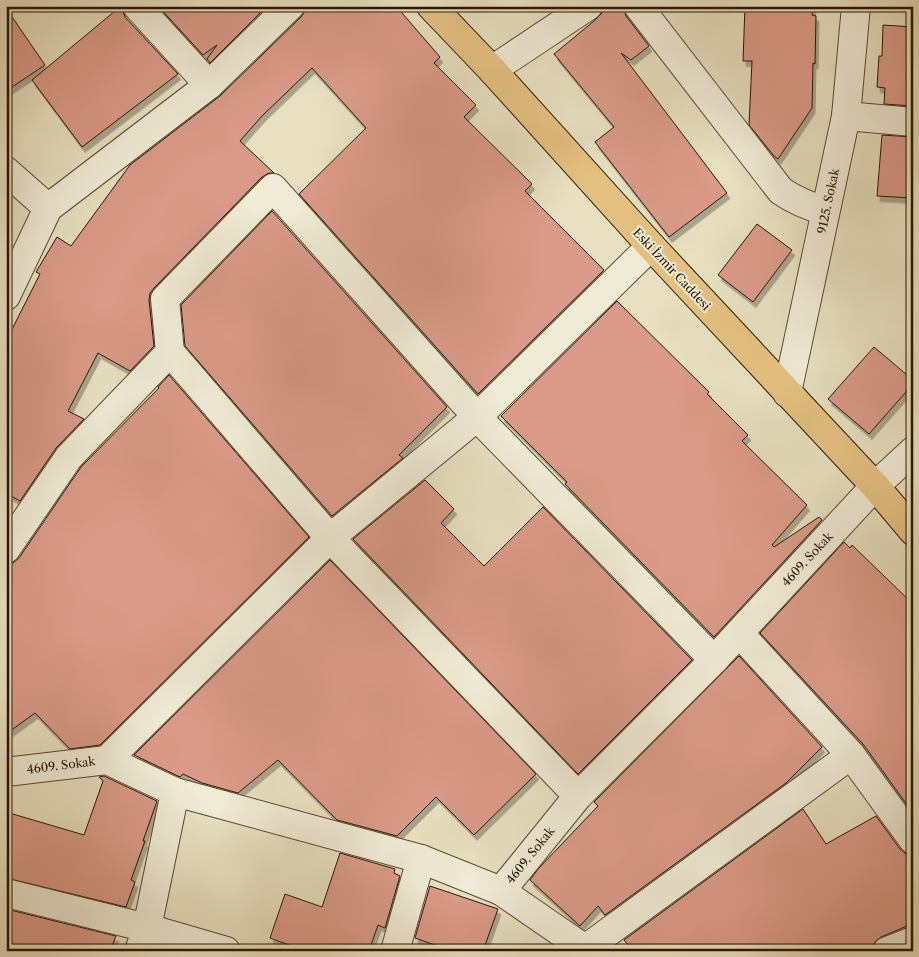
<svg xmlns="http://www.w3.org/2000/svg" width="919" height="957" viewBox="0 0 919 957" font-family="'Libre Caslon Text',serif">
<defs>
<filter id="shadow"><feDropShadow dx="3" dy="5.5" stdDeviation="0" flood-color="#0004"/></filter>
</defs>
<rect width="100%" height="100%" fill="#e8e0c0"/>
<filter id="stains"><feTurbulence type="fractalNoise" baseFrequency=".004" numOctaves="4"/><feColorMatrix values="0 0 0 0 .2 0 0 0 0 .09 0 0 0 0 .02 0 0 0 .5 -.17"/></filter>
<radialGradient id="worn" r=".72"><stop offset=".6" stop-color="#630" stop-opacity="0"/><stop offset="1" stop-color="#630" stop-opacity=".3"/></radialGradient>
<!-- building -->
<g fill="#da9a87" stroke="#291500" filter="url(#shadow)">
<path d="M121 6 125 17 178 74 82 147 32 80Z"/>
<path d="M158 6H267L210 63 207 59 217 45 203 55Z"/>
<path d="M305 6H396L440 57 434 63 476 105 464 117 532 184 525 191 604 270 478 394 299 194 366 128 312 68 262 116 240 141 274 173H269L262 177 154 288 150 293 149 300 154 346 130 371 98 353 68 411 84 419 56 448 20 501 6 493V341L40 274 36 272 57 237 71 246 130 165 220 96 301 17 305 11Z"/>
<path d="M603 6H623L626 16 649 46 631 60 621 53 727 193 669 237 595 142 614 127 554 54 594 21 602 13Z"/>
<path d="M745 6H813L812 15 816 16 815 64 813 63 812 108 778 159 774 156 749 125 752 61H743Z"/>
<path d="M6 8 45 65 6 91Z"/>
<path d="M883 25 913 27V106L884 104 885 88 877 87 879 56H882Z"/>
<path d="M882 135 913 137V198L877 196Z"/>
<path d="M272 211 447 407 399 455 403 458 332 516 185 346 181 305Z"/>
<path d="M757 224 792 250 753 302 718 275Z"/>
<path d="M617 301 709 392 707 394 748 435 742 441 807 505 772 545 774 547 819 517 822 520 714 637 565 484 567 482 501 416Z"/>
<path d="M874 347 913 380V384L869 434 828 399Z"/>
<path d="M169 375 309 537 100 745 70 749 35 713 6 734V564L13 563 19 558 81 467 159 388 158 387Z"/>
<path d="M425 480 454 509 441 523 484 566 543 507 692 660 578 774 353 539Z"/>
<path d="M844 542 850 548 852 545 913 604V813L863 744 760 633Z"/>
<path d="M330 560 536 774 474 835 436 797 397 836 337 820 278 760 238 793 202 783 183 774 180 777 134 755Z"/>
<path d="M739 656 822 747 786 783 605 915 598 906 580 926 530 880 539 868 598 806 594 802Z"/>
<path d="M104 776 157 801 143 841H145L131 880 135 882 126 907 6 878V812L84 835 103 781 99 777Z"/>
<path d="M803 809 826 844 876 816 900 849 906 854 913 855V926H907L881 937 875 942 872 951H633L624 940Z"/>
<path d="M340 853 395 869 394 873 400 876 385 928 378 925 369 951H305L270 938 285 894 322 907Z"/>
<path d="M430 886 498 909 483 951H452L415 938Z"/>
<path d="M6 909 116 936 110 951H6Z"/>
</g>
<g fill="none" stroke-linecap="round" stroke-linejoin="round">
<defs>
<g id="minor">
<path d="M137 6 209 85"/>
<path d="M638 6 781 191C796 201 808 206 825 211"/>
<path d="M492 70 588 6"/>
<path d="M846 116 913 122"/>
<path d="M6 171 48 208"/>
<path d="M6 296 48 208 209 85 290 6"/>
<path d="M170 352 330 538 578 796"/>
<path d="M787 393 846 116 856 6"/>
<path d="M6 549 69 457 170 352 165 299 273 188 477 417 714 660"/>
<path d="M739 633 851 755 913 840"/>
<path d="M107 760 330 538 477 417 651 246"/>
<path d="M6 772 107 760 175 792 421 859 501 891 578 796 714 660 875 486 913 451"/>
<path d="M501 891 585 949 591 951"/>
<path d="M6 893 147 928 226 951"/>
<path d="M585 949 851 755"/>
<path d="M139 951 147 928 175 792"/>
<path d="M395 951 421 859"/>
<path d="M887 951 913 941"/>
</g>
<path id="major" d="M431 6 492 70 651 246 875 486 913 531"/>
</defs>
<!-- minor casing -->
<use href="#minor" stroke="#594830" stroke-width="30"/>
<!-- major casing -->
<use href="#major" stroke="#291500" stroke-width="30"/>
<!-- minor -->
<use href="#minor" stroke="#f0ebd6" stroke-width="28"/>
<!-- major -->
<use href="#major" stroke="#e4c080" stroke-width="28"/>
</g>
<g text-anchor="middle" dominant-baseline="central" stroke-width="4" stroke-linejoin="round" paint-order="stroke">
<!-- street labels -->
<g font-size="12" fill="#291500" stroke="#f0ebd6">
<text transform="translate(828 201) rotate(-78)">9125. Sokak</text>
<text transform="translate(672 269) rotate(47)">Eski İzmir Caddesi</text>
<text transform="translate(807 559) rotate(-47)">4609. Sokak</text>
<text transform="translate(61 765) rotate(-7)">4609. Sokak</text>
<text transform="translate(530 855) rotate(-51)">4609. Sokak</text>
</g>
</g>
<!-- margin -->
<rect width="919" height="957" fill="none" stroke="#e8e0c0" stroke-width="25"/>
<rect x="8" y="8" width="904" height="942" fill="none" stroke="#291500" stroke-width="2.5"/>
<rect x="12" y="12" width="894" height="932" fill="none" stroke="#291500"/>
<rect width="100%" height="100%" filter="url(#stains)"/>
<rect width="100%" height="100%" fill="url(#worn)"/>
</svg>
